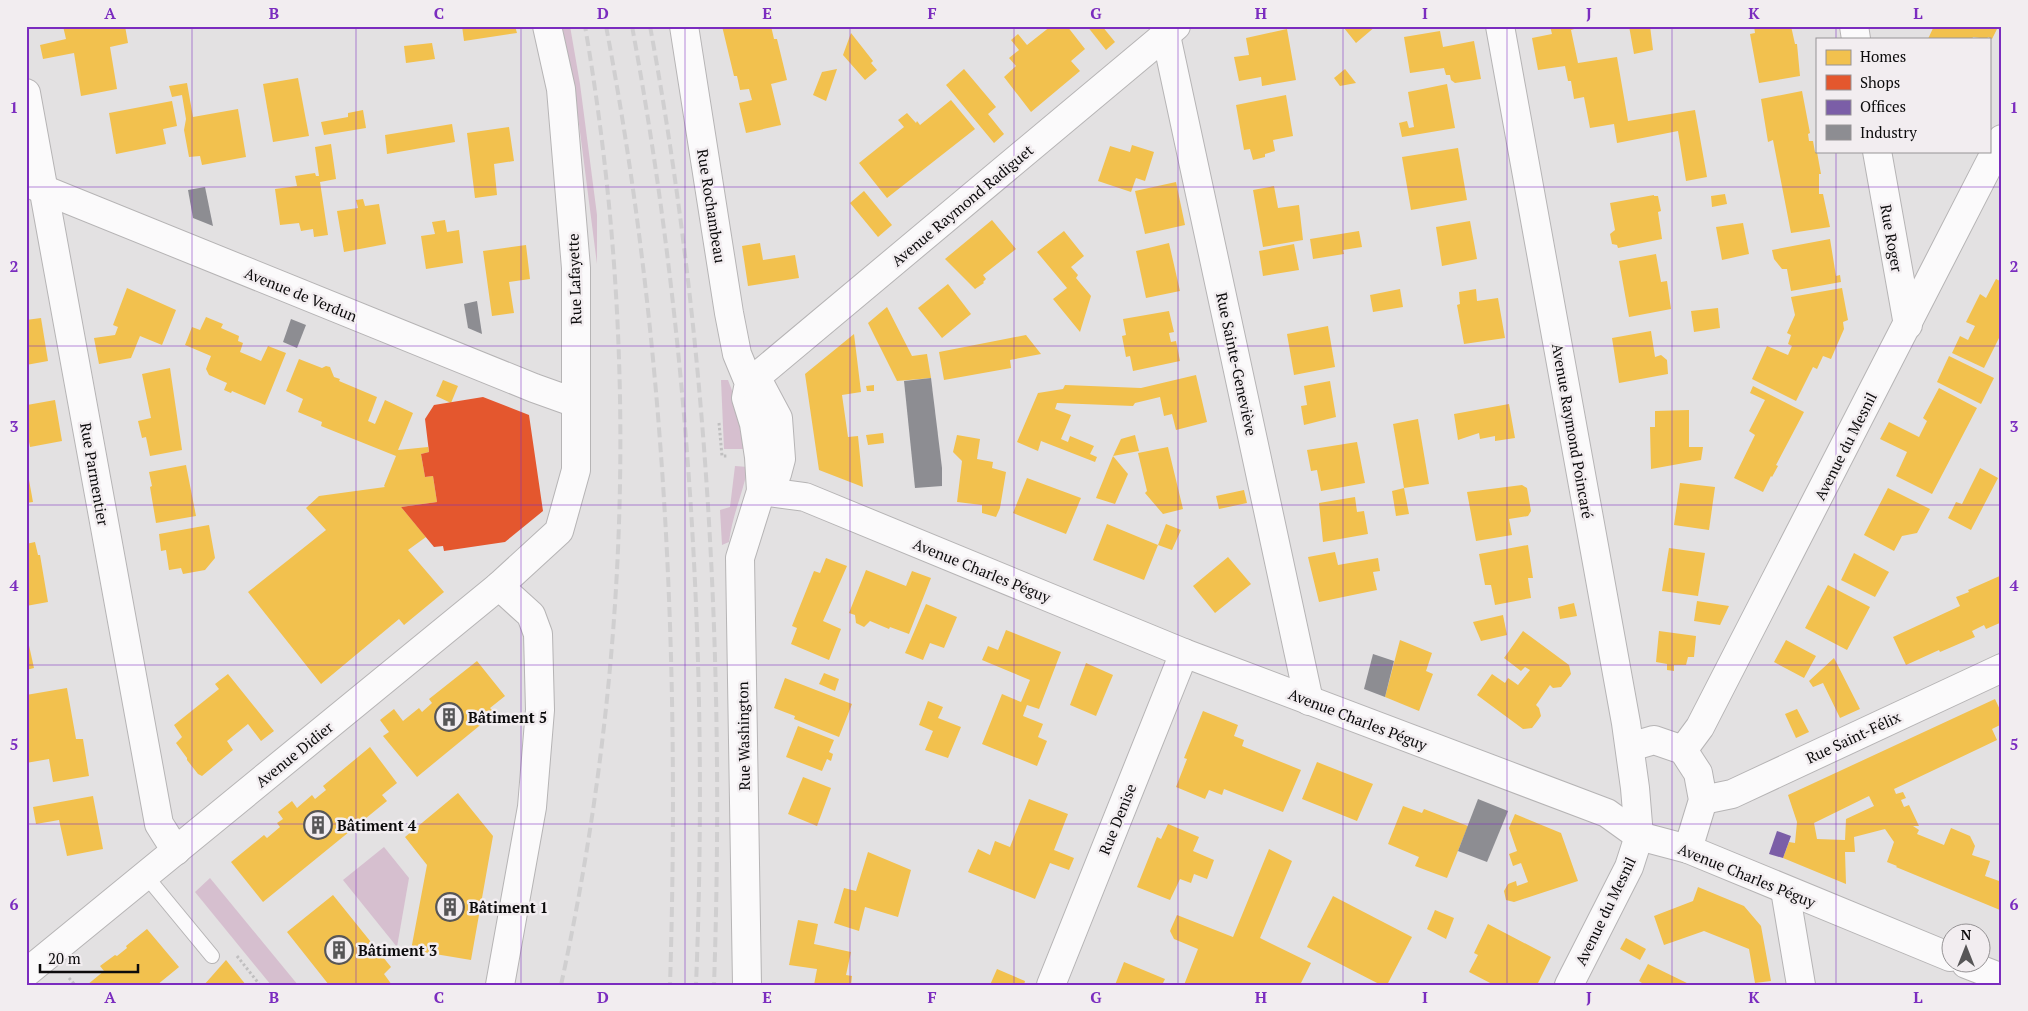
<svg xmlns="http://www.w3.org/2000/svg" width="2028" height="1011" viewBox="0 0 2028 1011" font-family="'PT Serif',serif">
<rect width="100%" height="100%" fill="#e3e1e2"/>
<!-- green -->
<g fill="#d6bfcf">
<path d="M562 26H570L580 84 597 215V264L574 85Z"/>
<path d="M721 380H728L741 414 749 449H724Z"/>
<path d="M735 466 748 467C743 493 732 516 729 542L722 545 720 510 730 507Z"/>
<path d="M384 847 409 878 397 947 343 880Z"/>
<path d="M210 878 298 985H271L195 892Z"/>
</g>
<!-- homes -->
<g fill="#f2c14e" fill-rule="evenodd">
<path d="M63 26H125L128 43 110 47 117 89 81 96 74 53 43 59 40 45 66 39Z"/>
<path d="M462 26H515L517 33 464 41Z"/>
<path d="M722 26H771L774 39H777L787 80 771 84 781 125 746 133 739 103 752 100 749 89 740 90 737 76H734Z"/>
<path d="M1051 26H1067L1085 49 1071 61 1080 71 1031 112 1004 77 1016 66 1009 58 1019 50 1011 40 1018 34 1027 45Z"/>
<path d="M1087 26H1102L1115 42 1106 50Z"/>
<path d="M1339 26H1376L1356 43 1344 28 1342 29Z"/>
<path d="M1550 26H1584L1571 30 1578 63 1617 57 1628 121 1695 110 1707 177 1686 181 1678 131 1617 143 1614 124 1590 128 1584 97 1574 99 1571 81H1568L1565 66 1538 70 1532 38 1552 34Z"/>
<path d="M1629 26H1650L1653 50 1634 54Z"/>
<path d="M1754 26H1791L1795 44H1797L1800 76 1759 83 1750 34 1755 33Z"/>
<path d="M1934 26H1992L1997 29 1992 39 1988 37 1987 39 1973 37 1972 39H1928Z"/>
<path d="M1287 29 1296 80 1262 86 1261 77 1239 81 1234 57 1249 55 1246 38Z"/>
<path d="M1440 31 1443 47 1474 41 1481 79 1455 83 1451 80 1450 75H1446L1444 68 1410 73 1404 37Z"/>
<path d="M851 33 873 61 871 63 877 70 865 80 843 55Z"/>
<path d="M432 43 435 59 406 63 404 46Z"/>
<path d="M837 69 826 101 813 95 822 72Z"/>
<path d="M964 69 996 107 988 114 1004 134 994 143 946 85Z"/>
<path d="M1345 69 1356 83 1340 86 1334 78Z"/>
<path d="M298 78 309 136 273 142 263 84Z"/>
<path d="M187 83 193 117 238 109 246 157 202 165 200 156 189 157 184 130 186 119 182 95 172 97 169 86Z"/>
<path d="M1447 84 1455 128 1402 137 1399 123 1407 121 1409 128 1414 127 1408 92Z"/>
<path d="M1802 91 1810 133 1808 134 1809 141H1813L1815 152H1817L1821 174H1819V194H1823L1830 227 1791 233 1773 140 1768 142 1761 99Z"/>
<path d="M1286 95 1293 136 1273 140 1275 151 1265 154V157L1253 160 1250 149 1244 150 1236 105Z"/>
<path d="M951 100 975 129 887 198 859 163 904 127 898 120 907 113 916 123 917 121 920 125Z"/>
<path d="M172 101 177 126 163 129 166 144 116 154 109 113Z"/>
<path d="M363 110 366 128 324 135 321 122 348 117V113Z"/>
<path d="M452 124 455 142 387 154 385 135Z"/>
<path d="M509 127 514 161 494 164 497 195 475 198 467 133Z"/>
<path d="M331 144 336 179 320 182 328 235 314 237 313 229 301 231 299 223 280 225 275 189 297 186 295 176 315 173 316 176H319L315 147Z"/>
<path d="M1132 145 1154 152 1145 181 1136 178 1131 192 1098 181 1110 146 1130 152Z"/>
<path d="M1458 148 1467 200 1411 210 1402 157Z"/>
<path d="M1176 182 1185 225 1145 234 1135 191Z"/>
<path d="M1274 186 1278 208 1299 205 1303 240 1263 247 1253 190Z"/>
<path d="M864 191 892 225 878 237 850 203Z"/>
<path d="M1725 194 1727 204 1712 207 1711 196Z"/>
<path d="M1654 195V196H1658L1661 211 1658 212 1662 239 1618 248 1617 245 1612 244 1610 234 1615 230 1610 203Z"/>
<path d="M363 199 365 206 379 204 386 244 344 252 337 211 358 208 356 200Z"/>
<path d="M445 220 447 232 459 230 463 263 426 269 421 236 435 234 432 222Z"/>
<path d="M992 220 1016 249 983 275 986 279 983 282 984 283 975 289 945 259Z"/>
<path d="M1470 221 1477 259 1442 266 1436 227Z"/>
<path d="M1743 223 1749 254 1722 260 1716 227Z"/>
<path d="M1064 231 1084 256 1071 267 1078 275 1076 278 1091 296 1080 332 1053 299 1067 288 1037 252Z"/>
<path d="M1359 231 1362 247 1343 250 1344 254 1313 259 1310 239Z"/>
<path d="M1830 239 1836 276 1840 275 1841 282 1791 291 1787 269H1782L1774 259 1772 250Z"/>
<path d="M760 243 763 260 795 255 799 278 748 286 742 246Z"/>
<path d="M1169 243 1180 291 1146 298 1136 251Z"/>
<path d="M1294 244 1299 270 1263 276 1259 251Z"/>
<path d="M526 245 530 279 509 282 514 313 492 316 483 251Z"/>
<path d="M1656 254 1661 282 1667 281 1671 309 1629 317 1619 261Z"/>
<path d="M1996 279 2002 282V340L1999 338 1984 368 1952 353 1960 336 1968 340 1975 326 1966 322 1980 294 1986 298Z"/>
<path d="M948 284 971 314 942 338 918 308Z"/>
<path d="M127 288 176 310 162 345 140 336 131 358 99 364 94 338 115 335 118 327 113 325Z"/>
<path d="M1842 288 1848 320 1843 322 1844 329 1831 359 1823 356 1817 369 1813 367 1796 401 1752 379 1767 346 1788 355 1792 346 1788 344 1791 335 1787 333 1795 315 1791 297Z"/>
<path d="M1400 289 1403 307 1373 312 1370 295Z"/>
<path d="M1476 289 1477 301 1498 298 1505 338 1464 344 1457 305 1460 304 1459 292Z"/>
<path d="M887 307 912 356 927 354 931 378 897 381 868 323Z"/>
<path d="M1718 308 1720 328 1694 332 1691 311Z"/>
<path d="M1169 311 1174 332 1169 333 1171 342 1176 341 1180 361 1133 371 1130 356 1126 357 1122 336 1126 335 1123 319Z"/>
<path d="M206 317 223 324 221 328 239 336 238 341 243 343 240 352 261 361 268 346 286 353 265 405 232 391 231 393 224 390 227 383 209 375 206 369 211 356 185 345 192 327 200 330Z"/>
<path d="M41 318 48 361 26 365V320Z"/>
<path d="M1328 326 1335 367 1294 375 1287 334Z"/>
<path d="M1651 331 1655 357 1661 355 1667 360 1668 374 1619 383 1612 338Z"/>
<path d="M854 334 861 392 842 395 848 437 858 436 863 487 819 470 805 374Z"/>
<path d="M1026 335 1041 354 1010 360 1011 368 944 380 939 352Z"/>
<path d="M1949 356 1994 378 1981 404 1937 382Z"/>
<path d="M299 359 322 368 326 366 330 367 334 377 340 379 339 381 377 397 368 421 375 424 385 400 413 413 398 450 428 447 429 452 421 454 425 477 433 476 437 502 401 507 426 537 408 550 444 592 404 625 399 619 321 684 248 592 326 530 306 508 319 496 385 487 384 486 396 456 321 426 322 422 298 412 303 399 286 391Z"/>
<path d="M170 368 182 450 150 456 146 437 142 438 138 421 151 418 142 374Z"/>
<path d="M1196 375 1207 422 1176 430 1172 414 1164 416 1160 397 1135 403 1133 406 1057 403 1055 409 1071 415 1061 439 1068 442 1070 436 1094 446 1090 454 1097 457 1095 462 1041 441 1038 451 1017 442 1038 393 1063 389 1065 385 1141 388Z"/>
<path d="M443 380 458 386 451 403 436 396Z"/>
<path d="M1330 381 1336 417 1304 425 1301 406 1307 405 1304 386Z"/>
<path d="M874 385V391H867L866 386Z"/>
<path d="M1753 386 1804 412 1776 465 1778 466 1772 477 1771 476 1763 492 1734 478 1755 435 1749 431 1765 400 1750 393Z"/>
<path d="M1939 388 1977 408 1932 494 1896 476 1907 452 1880 439 1889 422 1919 437 1927 421 1923 418Z"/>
<path d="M55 400 62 441 30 447 26 426V420L29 419 27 405Z"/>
<path d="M1509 404 1515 438 1495 441V436L1480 439 1479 433 1458 440 1454 414Z"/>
<path d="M1689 410V447H1703L1701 460 1651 469 1650 427H1655V411Z"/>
<path d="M1418 419 1429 484 1404 488 1393 424Z"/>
<path d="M883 433 884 443 868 445 866 435Z"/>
<path d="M957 435 980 439 977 459 993 462 992 468 1006 472 1000 508 996 517 982 513V505L957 502 962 461 953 452Z"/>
<path d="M1135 435 1139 451 1113 456 1121 439Z"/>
<path d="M1357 442 1365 483 1321 491 1317 470 1311 471 1307 450Z"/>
<path d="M1168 447 1183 509 1163 514 1145 493 1147 491 1138 453Z"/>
<path d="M1113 456 1128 474 1115 504 1096 498Z"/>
<path d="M186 465 196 516 156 523 150 487 152 486 149 472Z"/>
<path d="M1980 468 1998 478 1971 530 1948 518 1956 502 1962 504Z"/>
<path d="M1027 478 1081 498 1066 534 1013 513Z"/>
<path d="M29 480 33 502 26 503V481Z"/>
<path d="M1680 483 1715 487 1709 530 1674 525Z"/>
<path d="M1522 485 1527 488 1531 511 1528 516 1509 519 1512 535 1476 541 1467 492Z"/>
<path d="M1404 488 1409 514 1396 516 1392 491Z"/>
<path d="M1888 488 1930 509 1917 533 1902 536 1894 551 1864 535Z"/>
<path d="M1244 490 1247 503 1219 509 1216 496Z"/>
<path d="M1355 497 1357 512 1364 511 1368 534 1323 542 1319 503Z"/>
<path d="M1107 524 1158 545 1166 524 1181 530 1172 550 1158 545 1144 580 1093 560Z"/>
<path d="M209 525 215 558 205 570 183 574 181 568 169 570 166 550 161 551 159 534Z"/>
<path d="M35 542 38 555H40L48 602 26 606V544Z"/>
<path d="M1528 545 1533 578H1528L1531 598 1495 605 1491 585H1485L1479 554Z"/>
<path d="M1669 548 1705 553 1698 596 1662 591Z"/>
<path d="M1335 552 1338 565 1378 558 1380 571 1373 572 1377 590 1319 602 1308 557Z"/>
<path d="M1854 553 1889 572 1875 597 1841 580Z"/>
<path d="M1228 557 1251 584 1215 613 1193 586Z"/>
<path d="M826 558 847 566 823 621 841 629 829 660 791 644 797 628 792 626 814 571 820 573Z"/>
<path d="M866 570 906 586 912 571 931 578 909 634 890 627 889 629 870 621 864 627 856 623 855 615 849 613Z"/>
<path d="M2002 575V622L1986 629 1984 625 1972 631 1975 637 1940 652 1939 650 1906 665 1893 637 1960 606 1956 597 1969 592 1968 590Z"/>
<path d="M1828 585 1870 607 1847 650 1805 628Z"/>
<path d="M1697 601 1729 606 1720 625 1694 621Z"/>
<path d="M1574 603 1577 616 1560 619 1558 607Z"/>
<path d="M926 604 957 617 944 648 930 643 923 660 905 653Z"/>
<path d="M1503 615 1507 635 1481 641 1473 622Z"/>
<path d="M1006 630 1061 652 1039 709 1027 705 1023 716 1043 724 1038 737 1047 741 1037 766 982 744 1002 694 1021 702 1030 680 982 660 988 646 998 650Z"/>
<path d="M1523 631 1569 665 1571 674 1561 687 1553 688 1550 685 1536 705 1539 708 1541 716 1532 728 1523 729 1477 695 1492 674 1505 683 1508 678 1518 685 1530 670 1525 667 1521 671 1504 658Z"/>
<path d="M1659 631 1696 636 1694 657H1688L1686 665H1674V671L1667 670V664L1656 662Z"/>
<path d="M26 632 34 668 26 670Z"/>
<path d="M1400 640 1432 653 1426 671 1433 674 1419 711 1385 697Z"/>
<path d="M1786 640 1816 656 1804 678 1774 662Z"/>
<path d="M1834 658 1860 709 1840 718 1823 683 1813 687 1809 681Z"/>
<path d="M477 661 505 696 490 708 495 713 417 777 383 736 389 732 380 720 394 709 403 721 419 708 422 712 432 703 429 699Z"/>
<path d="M1086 663 1113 675 1096 716 1070 705Z"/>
<path d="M824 673 839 679 835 691 819 684Z"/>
<path d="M228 674 274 731 261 741 248 724 227 741 233 750 202 776 198 774 187 760V758L176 743 182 737 174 725 219 689 215 684Z"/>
<path d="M785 678 852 704 839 737 794 719 795 716 774 708Z"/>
<path d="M67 688 76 739H83L89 776 53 782 49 759 26 763V695Z"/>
<path d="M1995 699 2002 714V724L1992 729 1997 740 1894 789 1896 794 1903 792 1906 798 1901 800 1904 807 1909 805 1919 826H1913L1919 830 1917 834 1944 845 1951 828 1970 836 1975 846 1972 855 1990 861 1985 876 2002 882 2000 910 1896 867 1897 866 1887 862 1894 842 1885 829 1854 837 1855 852H1845L1846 884 1783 858 1789 842 1795 843 1797 822 1788 795ZM1869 796 1874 806 1846 819 1845 840 1817 839 1814 823Z"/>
<path d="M928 701 943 707 938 718 961 727 948 758 925 750 933 731 919 725Z"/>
<path d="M1797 709 1809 732 1796 738 1785 714Z"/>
<path d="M1203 711 1238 725 1234 736 1244 740 1242 746 1301 770 1283 812 1224 789 1222 795 1209 790 1205 799 1176 787 1187 759 1184 758Z"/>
<path d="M798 726 834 740 829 752 833 754 831 761 827 759 822 771 786 757Z"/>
<path d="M370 747 397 783 382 795 387 801 263 902 231 862 264 835 267 838 280 827 277 823 283 819 278 812 292 801 297 808 312 795 315 799 326 790 323 786Z"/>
<path d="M1317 762 1373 784 1357 821 1302 799Z"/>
<path d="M803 777 831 788 817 826 788 814Z"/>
<path d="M458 793 493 836 471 960 411 950 427 865 405 837Z"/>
<path d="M93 796 103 849 67 856 59 820 36 824 33 807Z"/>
<path d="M1029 799 1068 814 1054 850 1074 858 1069 870 1050 863 1035 899 968 872 978 849 990 855 995 841 1010 847Z"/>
<path d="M1403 806 1422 813 1424 809 1468 826 1447 878 1415 866 1419 857 1388 844Z"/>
<path d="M1515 814 1561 833 1578 881 1514 902 1506 900 1504 891 1508 884 1516 881 1517 886 1528 882 1521 863 1513 866 1509 854 1517 851 1509 828Z"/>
<path d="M1168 824 1199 837 1193 851 1214 860 1207 879 1194 874 1191 883 1180 879 1170 900 1137 887 1157 837 1161 839Z"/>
<path d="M1269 849 1292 861 1260 938 1311 963 1300 985H1184L1198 949 1174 939 1170 931 1177 915 1233 937Z"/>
<path d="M868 852 911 870 898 917 865 907 859 931 834 923 844 888 856 891Z"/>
<path d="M1698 887 1744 906 1761 926 1771 981 1755 983 1749 949 1704 931 1664 945 1654 916 1693 901Z"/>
<path d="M333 895 391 967 384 974 392 985H329L287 932Z"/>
<path d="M1333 896 1412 937 1387 985H1381L1307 947Z"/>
<path d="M1435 910 1454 918 1446 939 1427 929Z"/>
<path d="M798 920 818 924 814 944 851 952 846 975 852 976 851 985H814L817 969 789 965Z"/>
<path d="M1488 924 1551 957 1537 985H1494L1469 972 1478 955 1474 953Z"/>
<path d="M147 929 179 967 157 985H87L104 971 100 966 115 955 117 956 127 948 126 946Z"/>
<path d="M1626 938 1646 949 1640 960 1620 949Z"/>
<path d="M226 960 246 985H204Z"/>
<path d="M1124 962 1165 979 1162 985H1115Z"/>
<path d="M1648 964 1691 985H1645L1639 981Z"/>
<path d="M997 969 1025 981 1024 985H990Z"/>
</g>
<!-- shops -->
<path fill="#e4572e" d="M483 397 529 415 543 511 505 542 444 551 443 546 434 547 401 507 437 502 433 476 425 477 421 454 429 452 425 419 434 405Z"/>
<!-- offices -->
<path fill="#7b5ea7" d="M1777 831 1791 836 1783 858 1769 854Z"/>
<!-- industry -->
<g fill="#8d8d92">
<path d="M205 187 213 226 193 218 188 190Z"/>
<path d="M477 301 482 334 468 328 464 304Z"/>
<path d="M291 319 306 325 297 348 283 342Z"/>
<path d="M931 378 942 468V486L915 488 904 381Z"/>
<path d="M1373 654 1394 661 1385 697 1364 689Z"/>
<path d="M1478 799 1508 811 1487 862 1458 851Z"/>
</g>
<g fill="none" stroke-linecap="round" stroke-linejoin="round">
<defs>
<path id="service" d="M146 876 212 956"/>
<g id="minor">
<path d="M684 26 729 313 737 354 749 383 746 398 754 424 759 457 761 491 740 558 747 985"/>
<path d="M1164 26 1309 701"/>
<path d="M1854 26 1856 39"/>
<path d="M26 93 159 824 176 851"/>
<path d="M1877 151 1908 325"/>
<path d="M30 184 534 388 576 403"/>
<path d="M749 383 1176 26"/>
<path d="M749 383 762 388 778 418 781 459 777 474 761 491"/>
<path d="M761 491 805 497 1184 653 1607 813 1639 836 1688 849 1950 957"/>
<path d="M499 586 531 615 538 634 540 710 532 807 500 985"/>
<path d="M1630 747 1654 740 1683 750 1698 773 1703 800 1688 849"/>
<path d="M1683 750 1700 727 2002 139"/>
<path d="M1703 800 1732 794 2002 668"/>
<path d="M1785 890 1801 985"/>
<path d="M1966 964 2002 978"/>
<path d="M26 973 499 586 559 531 576 470V268L561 89 547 26"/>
<path d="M1051 985 1184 653"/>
</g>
<path id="tertiary" d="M1500 26 1626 723 1635 788 1639 836 1629 867 1569 985"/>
</defs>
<!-- service casing -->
<use href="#service" stroke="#b6b4b5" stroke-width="16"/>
<!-- minor casing -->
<use href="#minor" stroke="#b6b4b5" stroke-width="30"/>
<!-- tertiary casing -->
<use href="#tertiary" stroke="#b6b4b5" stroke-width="30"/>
<!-- path -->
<g stroke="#c0bfc0" stroke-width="3" stroke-dasharray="2.5 2.5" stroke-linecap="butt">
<path d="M719 423 722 456H727"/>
<path d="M237 956 260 985"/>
<path d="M69 978 75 985"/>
</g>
<!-- service -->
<use href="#service" stroke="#fbfafb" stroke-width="14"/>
<!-- minor -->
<use href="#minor" stroke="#fbfafb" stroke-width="28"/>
<!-- tertiary -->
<use href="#tertiary" stroke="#fbfafb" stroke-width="28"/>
<!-- rail -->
<g stroke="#d0cfd0" stroke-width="4" stroke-dasharray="10 5" stroke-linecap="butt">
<path d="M606 26C666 341 680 665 670 985"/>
<path d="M632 26C690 340 709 666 696 985"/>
<path d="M650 26C708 340 725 666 714 985"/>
<path d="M561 985C630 668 640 346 585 26"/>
</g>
</g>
<!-- grid -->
<path fill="none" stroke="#7b2cbf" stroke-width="1" stroke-opacity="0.55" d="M192 26V985M356 26V985M521 26V985M685 26V985M850 26V985M1014 26V985M1178 26V985M1343 26V985M1507 26V985M1672 26V985M1836 26V39M1836 151V985M26 187H2002M26 346H2002M26 505H2002M26 665H2002M26 824H2002"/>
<!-- icons -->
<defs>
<symbol id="building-ring" viewBox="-11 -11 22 22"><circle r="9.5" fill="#f2edf0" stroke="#575657" stroke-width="1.5"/><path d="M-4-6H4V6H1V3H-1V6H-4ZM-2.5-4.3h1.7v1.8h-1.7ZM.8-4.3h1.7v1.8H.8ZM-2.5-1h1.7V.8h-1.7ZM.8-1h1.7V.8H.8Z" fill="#575657"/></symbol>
</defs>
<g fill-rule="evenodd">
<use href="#building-ring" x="433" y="701" width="32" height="32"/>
<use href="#building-ring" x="302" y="809" width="32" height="32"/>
<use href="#building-ring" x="434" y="891" width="32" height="32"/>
<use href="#building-ring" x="323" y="934" width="32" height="32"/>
</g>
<g text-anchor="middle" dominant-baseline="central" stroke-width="5" stroke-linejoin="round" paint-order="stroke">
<!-- street labels -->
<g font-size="15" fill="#0c0b0c" stroke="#f2edf0">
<text transform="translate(962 205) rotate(-40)">Avenue Raymond Radiguet</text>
<text transform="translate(712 206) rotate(81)">Rue Rochambeau</text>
<text transform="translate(1892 238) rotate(80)">Rue Roger</text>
<text transform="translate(574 279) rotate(-92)">Rue Lafayette</text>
<text transform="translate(301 294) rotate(22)">Avenue de Verdun</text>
<text transform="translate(1237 364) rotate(78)">Rue Sainte-Geneviève</text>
<text transform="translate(1573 431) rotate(80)">Avenue Raymond Poincaré</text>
<text transform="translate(1845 446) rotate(-63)">Avenue du Mesnil</text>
<text transform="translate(95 474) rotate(80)">Rue Parmentier</text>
<text transform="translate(982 570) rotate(22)">Avenue Charles Péguy</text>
<text transform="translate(1358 719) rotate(21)">Avenue Charles Péguy</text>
<text transform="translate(743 736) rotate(-91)">Rue Washington</text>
<text transform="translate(1853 737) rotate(-25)">Rue Saint-Félix</text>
<text transform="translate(294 754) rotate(-39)">Avenue Didier</text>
<text transform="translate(1117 819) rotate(-68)">Rue Denise</text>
<text transform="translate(1747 875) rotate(22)">Avenue Charles Péguy</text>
<text transform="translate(1605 911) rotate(-64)">Avenue du Mesnil</text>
</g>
<!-- poi labels -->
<g font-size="15" font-weight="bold" fill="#0c0b0c" stroke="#f2edf0" text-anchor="start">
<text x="468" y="717">Bâtiment 5</text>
<text x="337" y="825">Bâtiment 4</text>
<text x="469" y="907">Bâtiment 1</text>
<text x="358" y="950">Bâtiment 3</text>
</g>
</g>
<!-- border -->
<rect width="2028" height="1011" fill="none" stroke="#f2edf0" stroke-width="55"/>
<!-- legend -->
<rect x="1816" y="38" width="175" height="115" fill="#f2edf0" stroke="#969395"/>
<rect x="1826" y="50" width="25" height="15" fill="#f2c14e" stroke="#969395"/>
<text x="1860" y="62" font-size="15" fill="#0c0b0c">Homes</text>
<rect x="1826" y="75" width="25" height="15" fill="#e4572e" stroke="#969395"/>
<text x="1860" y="88" font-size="15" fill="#0c0b0c">Shops</text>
<rect x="1826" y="100" width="25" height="15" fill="#7b5ea7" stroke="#969395"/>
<text x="1860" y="112" font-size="15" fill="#0c0b0c">Offices</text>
<rect x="1826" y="125" width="25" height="15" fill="#8d8d92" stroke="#969395"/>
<text x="1860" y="138" font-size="15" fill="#0c0b0c">Industry</text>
<!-- north arrow -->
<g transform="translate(1966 948)"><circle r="24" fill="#f2edf0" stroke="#969395"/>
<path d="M0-4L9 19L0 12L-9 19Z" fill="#575657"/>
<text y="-8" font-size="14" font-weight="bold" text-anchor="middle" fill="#0c0b0c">N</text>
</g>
<!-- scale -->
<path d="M40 964v8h98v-8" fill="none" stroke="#0c0b0c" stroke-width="2.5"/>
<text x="48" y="964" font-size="15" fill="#0c0b0c" stroke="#f2edf0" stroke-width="4" paint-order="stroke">20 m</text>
<rect x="28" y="28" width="1972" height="956" fill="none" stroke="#7b2cbf" stroke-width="2"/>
<g font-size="16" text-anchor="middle" font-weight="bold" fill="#7b2cbf">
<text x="110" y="19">A</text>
<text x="274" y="19">B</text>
<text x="439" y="19">C</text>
<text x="603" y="19">D</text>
<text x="767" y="19">E</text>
<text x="932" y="19">F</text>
<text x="1096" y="19">G</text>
<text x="1261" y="19">H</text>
<text x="1425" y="19">I</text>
<text x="1589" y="19">J</text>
<text x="1754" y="19">K</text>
<text x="1918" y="19">L</text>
<text x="14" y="113">1</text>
<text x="2014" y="113">1</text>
<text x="14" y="272">2</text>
<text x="2014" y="272">2</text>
<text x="14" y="432">3</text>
<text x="2014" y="432">3</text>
<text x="14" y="591">4</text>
<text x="2014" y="591">4</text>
<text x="14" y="750">5</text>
<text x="2014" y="750">5</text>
<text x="14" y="910">6</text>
<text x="2014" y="910">6</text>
<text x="110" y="1003">A</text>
<text x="274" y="1003">B</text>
<text x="439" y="1003">C</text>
<text x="603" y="1003">D</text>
<text x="767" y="1003">E</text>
<text x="932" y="1003">F</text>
<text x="1096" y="1003">G</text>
<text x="1261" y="1003">H</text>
<text x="1425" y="1003">I</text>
<text x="1589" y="1003">J</text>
<text x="1754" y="1003">K</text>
<text x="1918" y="1003">L</text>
</g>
</svg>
